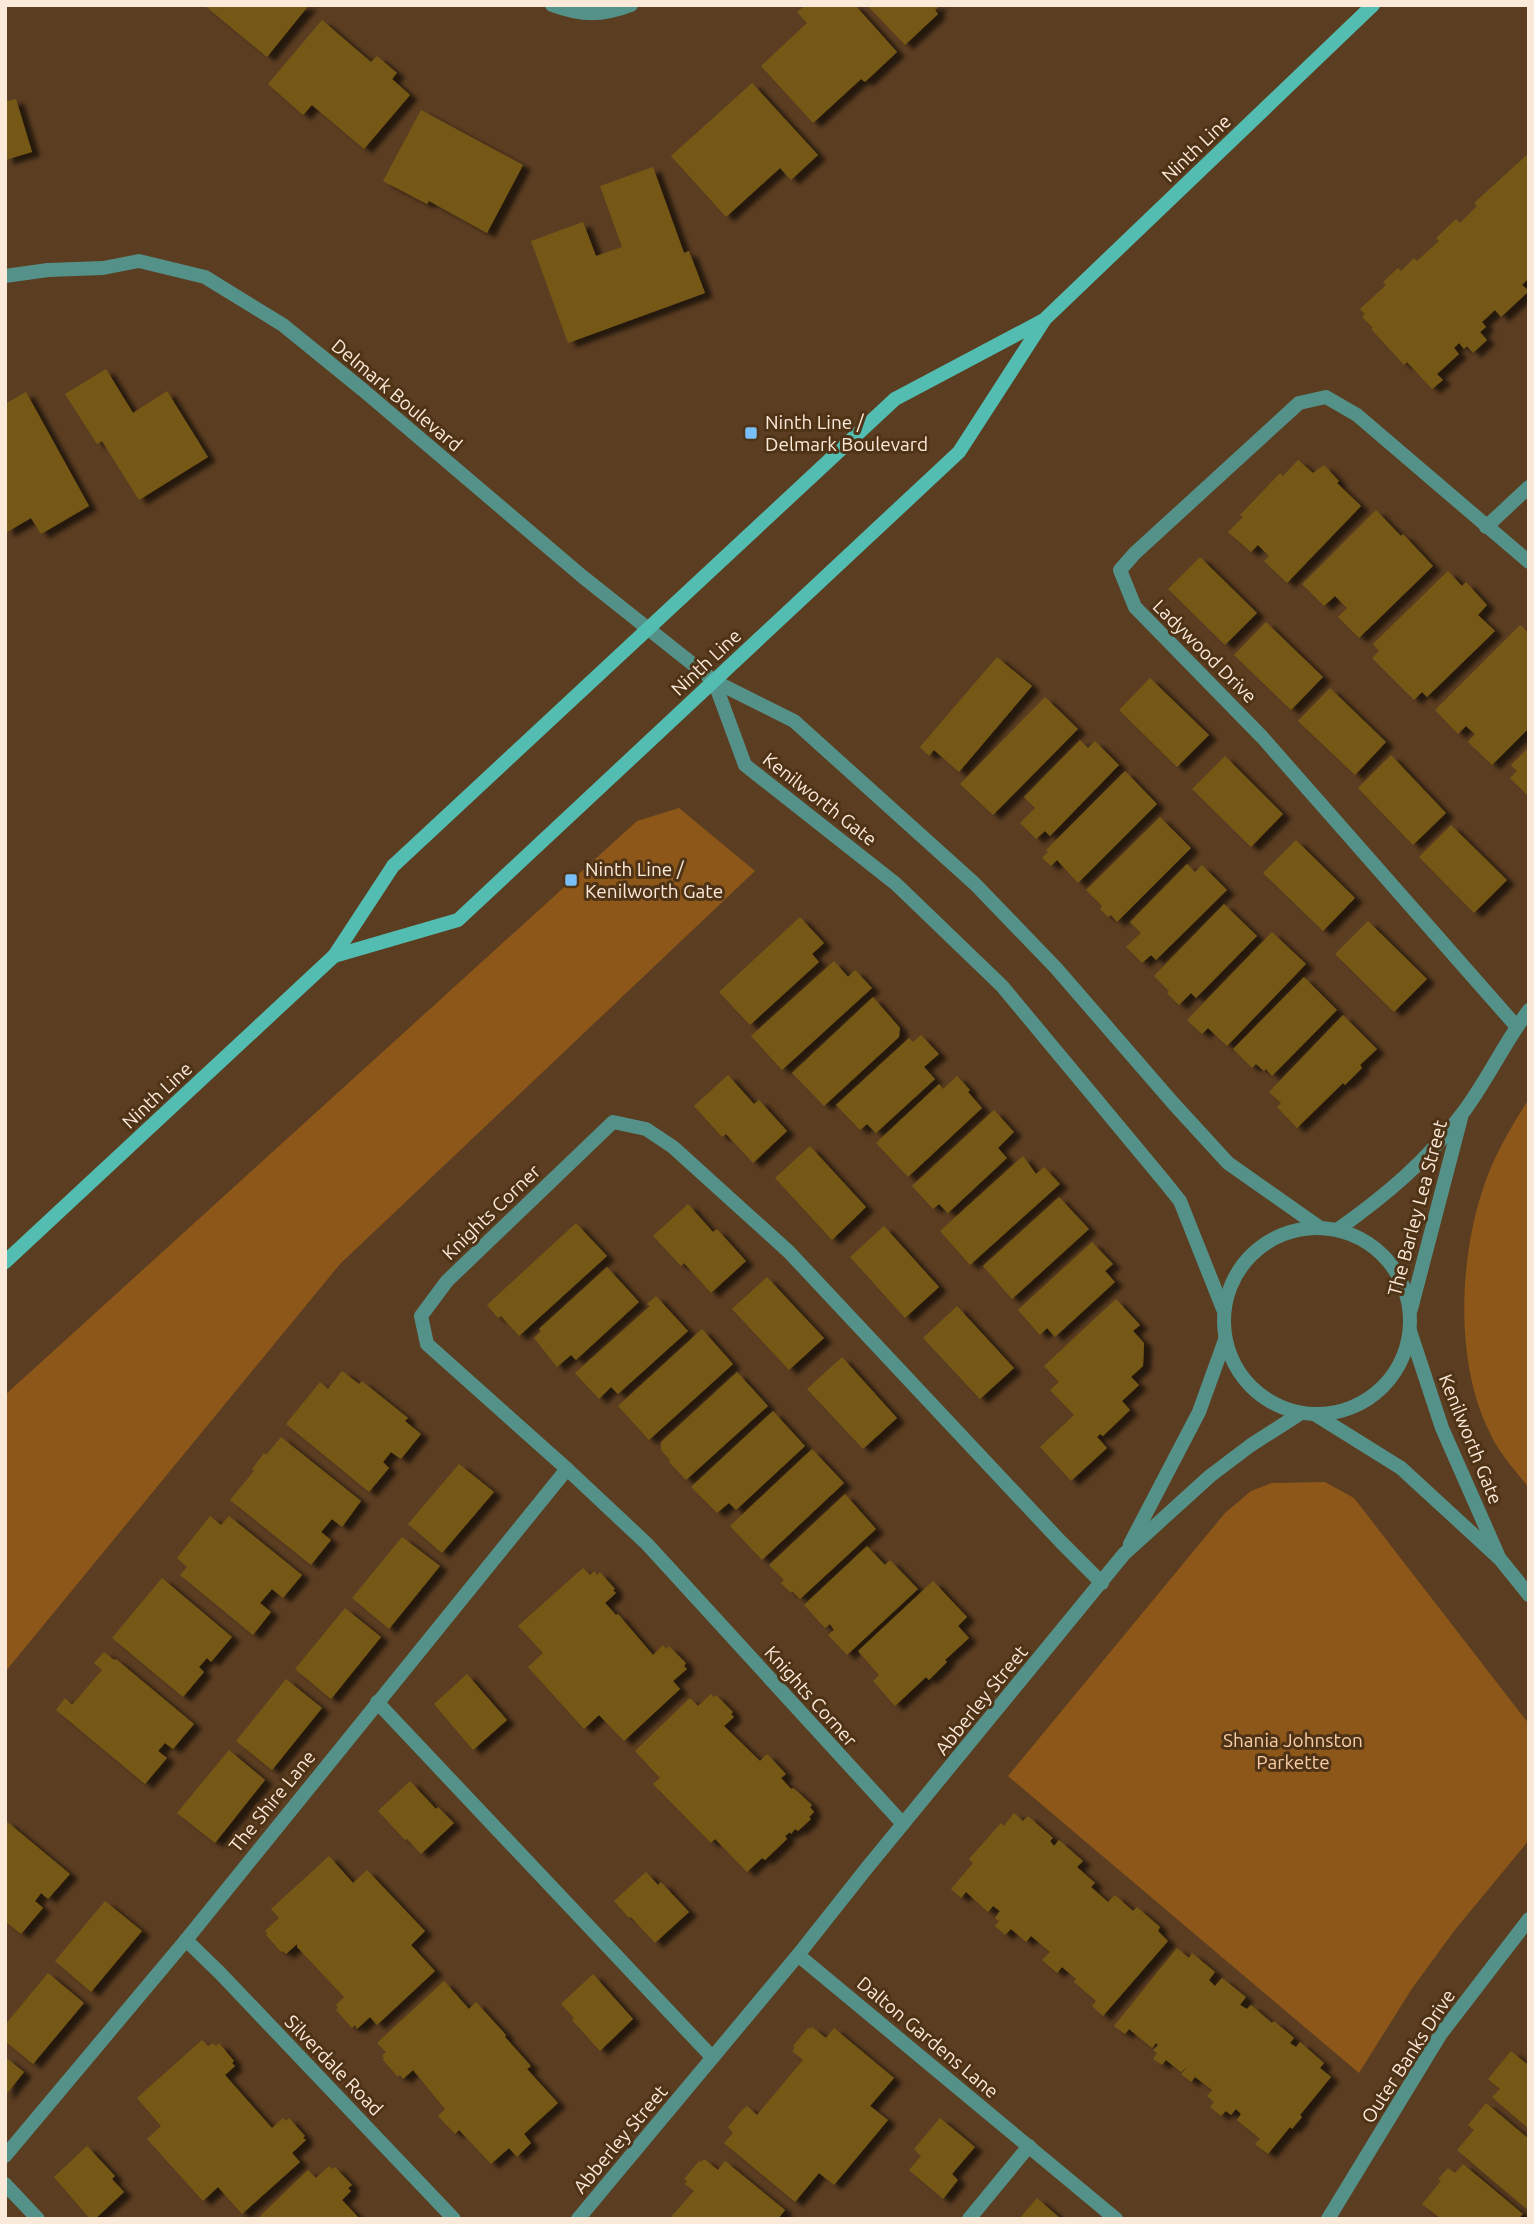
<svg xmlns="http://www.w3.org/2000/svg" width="1534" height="2224" viewBox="0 0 1534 2224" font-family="Ubuntu,sans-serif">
<defs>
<filter id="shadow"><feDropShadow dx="8" dy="4.5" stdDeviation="2" flood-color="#0009"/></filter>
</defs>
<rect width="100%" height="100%" fill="#5b3d21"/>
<!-- green -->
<g fill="#8d5719">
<path d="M679 808 755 871 340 1264 5 1672V1395L637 821Z"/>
<path d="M1529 1099V1488C1515 1470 1498 1452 1489 1431 1454 1359 1459 1254 1486 1180 1497 1151 1512 1125 1529 1099Z"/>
<path d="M1325 1482 1354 1498 1529 1724V1840L1454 1931 1411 1990 1359 2073 1008 1776 1225 1513 1251 1491 1272 1483Z"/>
</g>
<!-- building -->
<g fill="#755916" filter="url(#shadow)">
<path d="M204 5H309L267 57Z"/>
<path d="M806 5H855L897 52 865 82 861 79 813 123 761 66 807 23 797 12Z"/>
<path d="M867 5H940L935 10 938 14 905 45Z"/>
<path d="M322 20 371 62 377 56 397 73 392 79 410 95 364 149 312 105 303 115 268 84Z"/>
<path d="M752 83 818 155 791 180 780 168 726 217 671 156Z"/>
<path d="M5 96 7 101 16 99 32 152 5 160Z"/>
<path d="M421 110 523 165 487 233 429 201 427 204 383 181Z"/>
<path d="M1529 153V278L1522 285 1529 291 1501 317 1495 310 1482 322 1486 327 1480 332 1487 340 1473 353 1467 346 1464 349 1459 343 1454 348 1459 354 1437 374 1443 380 1432 389 1407 362 1404 365 1371 329 1373 328 1362 317 1365 314 1360 309 1386 285 1383 282 1398 268 1401 271 1414 258 1417 261 1439 241 1436 238 1456 219 1460 223 1477 206 1474 203Z"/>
<path d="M653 167 684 253 689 251 705 293 568 343 531 241 583 222 596 256 622 247 600 186Z"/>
<path d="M106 369 133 413 167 391 208 457 139 500 102 441 97 444 65 394Z"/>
<path d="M26 392 89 506 41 534 31 518 7 532 5 530V404Z"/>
<path d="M1298 460 1313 473 1324 465 1339 481 1337 483 1361 506 1287 583 1264 561 1269 556 1258 545 1251 552 1228 532 1243 517 1240 515 1280 473 1283 476Z"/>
<path d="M1376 510 1401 536 1403 534 1433 566 1359 638 1338 617 1347 608 1335 596 1324 606 1302 584Z"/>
<path d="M1200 557 1257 613 1225 645 1168 589Z"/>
<path d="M1448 571 1462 586 1466 582 1487 605 1478 615 1495 631 1427 697 1422 692 1414 700 1372 658 1379 651 1373 644Z"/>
<path d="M1266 622 1323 677 1291 710 1234 655Z"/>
<path d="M1520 625 1529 633V728L1492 765 1468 742 1475 734 1466 726 1458 734 1435 710Z"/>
<path d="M997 657 1032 686 959 772 934 750 929 756 920 747Z"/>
<path d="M1150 678 1209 735 1177 767 1119 710Z"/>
<path d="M1330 688 1386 742 1355 775 1298 721Z"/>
<path d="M1045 697 1078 729 993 815 960 784Z"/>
<path d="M1080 740 1088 748 1095 741 1119 765 1050 836 1045 831 1036 839 1020 823 1035 808 1024 797Z"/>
<path d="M1529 747V797L1510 778 1517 771 1511 765Z"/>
<path d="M1391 755 1446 813 1413 845 1358 788Z"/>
<path d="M1225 756 1283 814 1251 847 1192 789Z"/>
<path d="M1125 771 1157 804 1078 883 1057 860 1051 866 1042 858 1048 852 1046 850Z"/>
<path d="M1160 817 1191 848 1117 922 1111 915 1108 917 1100 909 1102 906 1086 890Z"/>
<path d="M1451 825 1507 880 1474 913 1419 857Z"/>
<path d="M1296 840 1355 898 1323 931 1263 873Z"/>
<path d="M1187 864 1195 872 1202 865 1227 890 1156 960 1151 955 1142 963 1126 947 1141 933 1130 922Z"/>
<path d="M1224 904 1257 936 1196 998 1191 993 1179 1005 1167 993 1169 991 1154 976Z"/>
<path d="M800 917 824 943 812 954 819 962 750 1025 719 992Z"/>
<path d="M1368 921 1427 979 1394 1012 1335 954Z"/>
<path d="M1272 932 1306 964 1227 1046 1208 1028 1202 1034 1187 1020Z"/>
<path d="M834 961 848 977 855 970 872 988 782 1070 751 1036Z"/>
<path d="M1304 977 1337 1010 1272 1076 1266 1069 1264 1071 1256 1064 1252 1068 1233 1049Z"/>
<path d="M873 997 900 1028 899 1037 824 1106 792 1073Z"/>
<path d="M1343 1015 1377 1049 1360 1065 1362 1068 1345 1085 1343 1083 1297 1128 1277 1107 1281 1103 1269 1092Z"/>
<path d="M921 1035 939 1054 924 1067 935 1079 876 1133 867 1124 860 1130 836 1105 909 1038 913 1042Z"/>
<path d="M728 1075 754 1104 759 1100 787 1131 753 1163 726 1134 722 1137 694 1106Z"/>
<path d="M957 1076 970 1090 968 1092 982 1108 908 1177 876 1143 939 1084 943 1089Z"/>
<path d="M994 1110 1014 1132 998 1148 1007 1158 948 1213 939 1204 933 1209 912 1186Z"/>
<path d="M810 1146 866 1207 832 1240 775 1178Z"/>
<path d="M1023 1156 1036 1174 1044 1167 1060 1184 970 1265 940 1231Z"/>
<path d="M1059 1197 1089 1229 1012 1299 983 1266Z"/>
<path d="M688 1204 713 1232 717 1229 746 1261 711 1293 684 1263 681 1266 653 1236Z"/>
<path d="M576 1223 607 1256 519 1336 501 1316 498 1318 487 1305Z"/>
<path d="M884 1226 939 1287 905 1318 850 1257Z"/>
<path d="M1092 1242 1113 1264 1105 1271 1115 1282 1055 1337 1047 1328 1040 1335 1018 1310Z"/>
<path d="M607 1267 639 1302 576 1360 571 1355 557 1367 534 1338 541 1331 539 1329Z"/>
<path d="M767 1277 824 1338 789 1370 732 1309Z"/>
<path d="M656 1296 688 1331 618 1394 611 1387 599 1399 575 1373 650 1306 647 1304Z"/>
<path d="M1116 1299 1140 1325 1133 1331 1144 1343 1143 1366 1131 1377 1139 1385 1122 1401 1130 1410 1103 1436 1100 1434 1097 1437 1107 1448 1071 1481 1040 1447 1074 1415 1050 1390 1059 1382 1044 1366Z"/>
<path d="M957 1306 1014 1368 980 1399 923 1338Z"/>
<path d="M702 1329 733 1364 649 1440 618 1406Z"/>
<path d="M842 1357 897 1418 863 1449 807 1389Z"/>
<path d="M342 1371 359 1384 362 1381 408 1418 405 1421 421 1434 401 1459 391 1452 383 1462 389 1468 369 1492 286 1424 320 1382 328 1389Z"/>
<path d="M737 1372 768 1406 686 1480 669 1462 670 1460 661 1450V1442Z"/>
<path d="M773 1411 805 1446 736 1510 729 1503 717 1513 691 1487Z"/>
<path d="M281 1437 361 1501 342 1527 332 1519 321 1532 331 1540 311 1565 230 1500 254 1471 252 1469 264 1453 266 1455Z"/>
<path d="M812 1449 844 1483 762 1560 730 1526Z"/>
<path d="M459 1464 494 1492 442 1553 408 1524Z"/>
<path d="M845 1494 876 1529 800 1599 792 1591 791 1593 781 1583 784 1580 769 1565Z"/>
<path d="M210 1516 221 1525 229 1516 302 1575 283 1598 272 1589 260 1603 271 1612 253 1635 180 1575 187 1567 177 1558Z"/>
<path d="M402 1537 440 1566 389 1629 352 1598Z"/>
<path d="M867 1546 885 1565 890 1560 918 1589 847 1655 828 1635 834 1630 830 1624 825 1628 804 1605Z"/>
<path d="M583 1568 590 1575 594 1571 597 1575 600 1572 615 1589 613 1590 616 1593 605 1603 616 1615 618 1614 653 1655 663 1645 666 1649 669 1646 686 1663 684 1666 687 1669 673 1681 680 1689 624 1741 599 1715 584 1729 528 1667 543 1653 518 1626Z"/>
<path d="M162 1578 232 1637 211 1662 207 1658 199 1667 204 1672 183 1697 112 1638Z"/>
<path d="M933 1581 967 1617 958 1626 969 1638 945 1660 947 1662 929 1680 926 1677 895 1706 873 1681 879 1675 858 1651Z"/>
<path d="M345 1608 381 1637 331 1699 295 1669Z"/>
<path d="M104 1652 114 1660 116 1659 194 1724 173 1749 165 1743 158 1751 167 1758 145 1784 56 1710 65 1698 72 1705 102 1670 94 1663Z"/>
<path d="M467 1674 507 1720 473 1750 434 1704Z"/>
<path d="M286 1679 322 1708 272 1770 236 1741Z"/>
<path d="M711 1694 714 1697 716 1695 733 1712 731 1714 734 1717 724 1726 760 1761 767 1754 786 1774 781 1778 791 1789 793 1788 798 1792 812 1805 810 1807 814 1812 809 1817 811 1819 798 1831 795 1829 791 1834 790 1832 785 1836 787 1839 765 1860 762 1858 747 1872 715 1839 711 1843 653 1784 660 1778 635 1751 690 1698 698 1706Z"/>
<path d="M229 1750 265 1780 215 1843 177 1813Z"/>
<path d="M410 1781 436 1809 438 1807 454 1823 421 1854 407 1839 405 1840 378 1811Z"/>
<path d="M1014 1813 1023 1821 1028 1816 1053 1838 1050 1841 1054 1846 1059 1840 1083 1861 1077 1867 1095 1883 1091 1887 1108 1902 1115 1895 1133 1911 1137 1907 1160 1927 1158 1931 1168 1941 1103 2016 1092 2006 1096 2001 1074 1982 1076 1979 1062 1967 1057 1973 1042 1960 1050 1952 1031 1936 1026 1942 1011 1929 1005 1935 995 1926 999 1921 995 1918 1000 1911 993 1906 988 1912 966 1892 961 1898 951 1889 973 1863 969 1859 1001 1823 1004 1826Z"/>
<path d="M5 1820 70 1874 48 1899 41 1893 35 1901 43 1908 21 1934 5 1921Z"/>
<path d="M329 1856 353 1883 367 1870 425 1931 411 1945 435 1971 377 2025 370 2017 357 2029 355 2025 352 2028 336 2010 338 2008 336 2005 344 1997 297 1947V1944L286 1954 283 1951 281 1952 266 1935 267 1933 265 1931 279 1918 271 1909Z"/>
<path d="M646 1872 658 1885 661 1882 689 1912 655 1943 631 1917 629 1918 614 1901Z"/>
<path d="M105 1901 142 1931 91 1992 55 1961Z"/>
<path d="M1177 1948 1189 1958 1192 1953 1215 1972 1209 1980 1215 1986 1222 1978 1246 1997 1240 2005 1247 2009 1251 2005 1272 2023 1274 2021 1294 2038 1290 2043 1296 2047 1300 2042 1324 2063 1320 2068 1331 2077 1300 2115 1302 2117 1292 2129 1290 2127 1268 2154 1255 2144 1260 2139 1237 2120 1241 2114 1236 2109 1231 2115 1226 2111 1221 2116 1210 2107 1214 2102 1207 2096 1212 2090 1195 2077 1191 2082 1181 2074 1187 2067 1181 2072 1166 2060 1162 2065 1153 2059 1157 2053 1153 2050 1158 2045 1156 2043 1152 2048 1129 2029 1125 2034 1114 2026Z"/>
<path d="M48 1973 84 2003 33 2064 5 2041V2025Z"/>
<path d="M593 1974 633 2019 600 2051 572 2020 574 2018 561 2004Z"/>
<path d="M444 1981 469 2009 476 2002 506 2035 505 2037 531 2066 527 2069 558 2103 524 2134 531 2143 517 2157 509 2148 491 2164 459 2130 455 2134 438 2116 445 2109 413 2070 403 2079 400 2075 398 2077 383 2060 384 2058 382 2056 386 2052 377 2043Z"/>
<path d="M812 2027 826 2038 834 2028 894 2078 870 2106 888 2120 834 2185 819 2173 795 2202 724 2143 733 2133 728 2127 743 2109 747 2106 757 2115 803 2060 792 2051 795 2048 793 2046 808 2028 810 2029Z"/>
<path d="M202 2040 208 2046 213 2043 216 2046 219 2043 234 2061 232 2063 235 2066 225 2075 272 2128 283 2118 286 2121 289 2118 305 2136 303 2138 306 2140 292 2153 300 2162 242 2214 218 2187 203 2201 147 2139 161 2126 137 2098Z"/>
<path d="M1511 2051 1527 2064 1529 2062V2129L1492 2097 1500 2089 1488 2079Z"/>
<path d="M5 2057 24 2072 5 2096Z"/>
<path d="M1486 2103 1529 2139V2211L1457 2150 1474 2130 1468 2125Z"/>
<path d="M940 2118 975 2147 952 2174 958 2180 943 2199 909 2170 921 2156 914 2149Z"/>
<path d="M87 2146 115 2176 112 2179 124 2192 95 2219H90L54 2177Z"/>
<path d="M704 2159 718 2170 725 2161 785 2210 778 2219H669L694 2191 685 2184 687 2181 684 2179 699 2161 701 2162Z"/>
<path d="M1463 2164 1523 2214 1518 2219H1441L1422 2204 1441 2181 1438 2179 1448 2168 1455 2173Z"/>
<path d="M329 2166 332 2169 335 2167 352 2185 348 2188 351 2191 342 2200 360 2219H257L308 2170 316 2178Z"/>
<path d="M1037 2198 1061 2219H1019Z"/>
</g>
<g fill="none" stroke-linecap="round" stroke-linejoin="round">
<!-- lane -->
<g stroke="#549289" stroke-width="14">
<path d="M1486 527 1529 487"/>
<path d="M377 1702 712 2057"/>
<path d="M5 2184 38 2219"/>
<path d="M969 2219 1029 2146"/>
</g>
<!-- street -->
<g stroke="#549289" stroke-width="14">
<path d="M552 5C582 16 602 16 631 5"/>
<path d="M5 276 48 270 103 268 139 261 205 277 283 325 363 390 583 577 714 681 794 721 975 884 1056 968 1173 1103 1228 1163 1319 1227"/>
<path d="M714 681 745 765 896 884 1002 986 1164 1181 1180 1201 1223 1309"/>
<path d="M1517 1027 1262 737 1135 607 1120 570 1135 553 1299 403 1326 397 1357 415 1529 562"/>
<circle cx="1317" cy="1321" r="93"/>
<path d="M1337 1230C1385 1196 1427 1161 1462 1114 1487 1081 1504 1043 1529 1010"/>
<path d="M1411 1309 1461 1118"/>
<path d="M1410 1331 1442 1428 1498 1555"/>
<path d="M1316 1415 1401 1468 1500 1559 1529 1595"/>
<path d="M1130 1544 1199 1412 1225 1340"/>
<path d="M903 1824 647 1544 567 1469 427 1344 421 1316 447 1281 613 1122 646 1129 673 1147 789 1252 1061 1542 1102 1583"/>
<path d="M186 1940 220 1973 454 2219"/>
<path d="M5 2156 186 1940 567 1469"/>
<path d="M578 2219 798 1955"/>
<path d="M1116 2219 798 1955 866 1869 1124 1554 1210 1476 1251 1445 1301 1413"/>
<path d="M1328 2219 1440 2035 1529 1919"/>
</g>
<!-- secondary -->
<g stroke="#52bdb0" stroke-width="14">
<path d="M334 956 458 920 959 452 1045 319 1373 5"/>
<path d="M5 1262 334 956 393 866 895 399 1044 320"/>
</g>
</g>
<!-- markers -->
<g fill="#78bff8" stroke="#4f3316" stroke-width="2.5">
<rect x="744" y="426" width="14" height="14" rx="3.5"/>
<rect x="564" y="873" width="14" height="14" rx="3.5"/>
</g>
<g text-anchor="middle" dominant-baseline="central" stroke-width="6" stroke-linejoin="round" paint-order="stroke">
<!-- street labels -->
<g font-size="19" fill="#fbe9d9" stroke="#4f3316">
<text transform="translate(1196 148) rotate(-44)">Ninth Line</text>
<text transform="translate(397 395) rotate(40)">Delmark Boulevard</text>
<text transform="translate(1205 651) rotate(45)">Ladywood Drive</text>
<text transform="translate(706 662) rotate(-43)">Ninth Line</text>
<text transform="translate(820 799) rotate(38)">Kenilworth Gate</text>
<text transform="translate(157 1095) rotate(-43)">Ninth Line</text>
<text transform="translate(1417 1208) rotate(-75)">The Barley Lea Street</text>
<text transform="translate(491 1212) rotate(-44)">Knights Corner</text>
<text transform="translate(1471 1439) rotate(68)">Kenilworth Gate</text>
<text transform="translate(811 1696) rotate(48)">Knights Corner</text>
<text transform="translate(981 1700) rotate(-51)">Abberley Street</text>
<text transform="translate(272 1801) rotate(-51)">The Shire Lane</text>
<text transform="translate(928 2037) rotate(40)">Dalton Gardens Lane</text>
<text transform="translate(1408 2056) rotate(-57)">Outer Banks Drive</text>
<text transform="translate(334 2065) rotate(46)">Silverdale Road</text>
<text transform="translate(620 2139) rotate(-50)">Abberley Street</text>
</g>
<!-- poi labels -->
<g font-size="19" fill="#fbe9d9" stroke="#4f3316" text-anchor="start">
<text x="765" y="422">Ninth Line /<tspan x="765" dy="22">Delmark Boulevard</tspan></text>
<text x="585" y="869">Ninth Line /<tspan x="585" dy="22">Kenilworth Gate</tspan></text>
</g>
<!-- park labels -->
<g font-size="19" fill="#f9cea6" stroke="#4f3316">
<text x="1293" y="1740">Shania Johnston<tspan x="1293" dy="22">Parkette</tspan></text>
</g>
</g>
<!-- border -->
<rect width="1534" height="2224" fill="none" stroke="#fbe9d9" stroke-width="14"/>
</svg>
